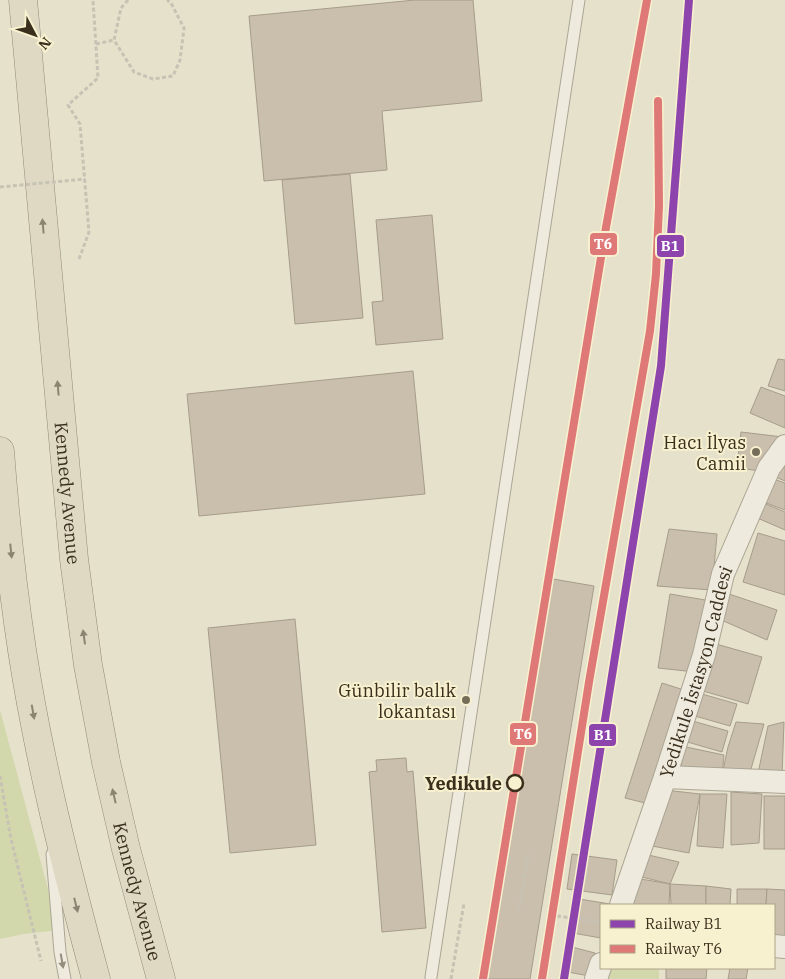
<svg xmlns="http://www.w3.org/2000/svg" width="785" height="979" viewBox="0 0 785 979" font-family="'IBM Plex Serif',serif">
<rect width="100%" height="100%" fill="#e6e1cb"/>
<!-- green -->
<g fill="#d2d8ac">
<path d="M0 710 59 930 24 934 0 939Z"/>
<path d="M608 968H659V979H605Z"/>
</g>
<!-- building -->
<g fill="#cabfac" stroke="#a69c8a">
<path d="M415 0H473L482 101 382 111 387 170 264 181 249 16Z"/>
<path d="M350 174 363 318 295 324 282 180Z"/>
<path d="M432 215 443 339 376 345 372 302 383 301 376 220Z"/>
<path d="M778 359 785 360V391L768 386Z"/>
<path d="M413 371 425 494 199 516 187 394Z"/>
<path d="M761 387 785 396V428L750 413Z"/>
<path d="M741 432 783 437 761 471 737 468Z"/>
<path d="M785 459V481L773 476Z"/>
<path d="M771 478 785 483V510L761 501Z"/>
<path d="M761 502 785 512V530L755 517Z"/>
<path d="M669 529 717 534 712 590 657 586Z"/>
<path d="M758 533 785 541V595L743 582Z"/>
<path d="M553 579 594 586 530 979H487Z"/>
<path d="M670 594 711 601 695 672 658 668Z"/>
<path d="M729 594 777 610 767 640 719 619Z"/>
<path d="M295 619 316 845 230 853 208 628Z"/>
<path d="M709 642 762 657 748 704 696 689Z"/>
<path d="M662 683 687 691 649 804 625 798Z"/>
<path d="M695 692 737 704 730 726 688 714Z"/>
<path d="M689 720 728 731 722 752 684 741Z"/>
<path d="M736 722 764 724 749 776 722 775 728 747Z"/>
<path d="M784 722 782 776 757 778 768 726Z"/>
<path d="M686 747 724 755 722 775 680 768Z"/>
<path d="M406 758 407 772 413 771 426 928 382 932 369 772 377 771 376 760Z"/>
<path d="M665 790 700 794 689 853 652 846Z"/>
<path d="M731 792 762 794 759 843 731 845Z"/>
<path d="M700 794H727L723 848 697 846Z"/>
<rect x="764" y="796" width="21" height="53"/>
<path d="M572 854 617 860 612 895 567 889Z"/>
<path d="M644 854 679 862 670 884 638 876Z"/>
<path d="M635 878 670 884 669 905H629Z"/>
<path d="M670 884 706 886V905H671Z"/>
<path d="M706 886 731 889 730 905H706Z"/>
<path d="M737 889H767L766 905H737Z"/>
<path d="M767 889 785 890V942H774V905H766Z"/>
<path d="M573 898 610 904V905H601V938L567 932Z"/>
<path d="M572 947 595 953 589 976 568 972Z"/>
<path d="M666 968H707L706 979H666Z"/>
<path d="M730 968H748L746 979H728Z"/>
</g>
<g fill="none" stroke-linecap="round" stroke-linejoin="round">
<defs>
<g id="service">
<path d="M52 854 60 952 65 979"/>
<path d="M431 977 579 0"/>
</g>
<g id="minor">
<path d="M665 777 785 782"/>
<path id="s1" d="M621 905 665 777 704 655 723 574 769 468 785 446"/>
<path d="M774 946 785 947"/>
<path d="M596 979 601 964"/>
</g>
<g id="trunk">
<path id="s2" d="M23 0 74 559 88 665 106 762 126 849 161 979"/>
<path d="M0 451C5 517 12 584 22 650 39 761 67 871 96 979"/>
</g>
</defs>
<!-- service casing -->
<use href="#service" stroke="#aba595" stroke-width="13"/>
<!-- minor casing -->
<use href="#minor" stroke="#aba595" stroke-width="24"/>
<!-- trunk casing -->
<use href="#trunk" stroke="#908a7b" stroke-width="29"/>
<!-- path -->
<g stroke="#c6c2b4" stroke-width="3" stroke-dasharray="4 2.5" stroke-linecap="butt">
<path d="M128 0 121 8 114 40 134 72 153 79 173 76 180 60 184 28 171 3 167 0"/>
<path d="M96 44 114 40"/>
<path d="M79 259 89 232 80 124 68 105 98 78 93 0"/>
<path d="M0 776 11 839 41 961"/>
<path d="M519 910 529 851"/>
<path d="M557 916 601 922"/>
<path d="M451 979 464 903"/>
</g>
<!-- service -->
<use href="#service" stroke="#eeeadd" stroke-width="11"/>
<!-- minor -->
<use href="#minor" stroke="#eeeadd" stroke-width="22"/>
<!-- trunk -->
<use href="#trunk" stroke="#dfd9c4" stroke-width="28"/>
<!-- path-bridge -->
<path stroke="#c6c2b4" stroke-width="3" stroke-dasharray="4 2.5" stroke-linecap="butt" d="M0 187 85 179"/>
<defs>
<path id="rail-1" d="M564 979 661 366 689 0"/>
<g id="rail-2">
<path d="M483 979 605 233 647 0"/>
<path d="M542 979 589 682 650 331 656 274 659 206 658 101"/>
</g>
</defs>
<!-- rail-1 casing -->
<use href="#rail-1" stroke="#f8f1cf" stroke-width="11"/>
<!-- rail-2 casing -->
<use href="#rail-2" stroke="#f8f1cf" stroke-width="11"/>
<!-- rail-1 -->
<use href="#rail-1" stroke="#8e44ad" stroke-width="8"/>
<!-- rail-2 -->
<use href="#rail-2" stroke="#df7978" stroke-width="8"/>
</g>
<!-- one-way arrows -->
<defs><path id="oneway-solid" d="M-6-.8H1V-3.2L6.5 0L1 3.2V.8H-6Z" transform="scale(1.25)"/></defs>
<g fill="#8c8470">
<use href="#oneway-solid" transform="translate(43 226) rotate(-95)"/>
<use href="#oneway-solid" transform="translate(58 388) rotate(-95)"/>
<use href="#oneway-solid" transform="translate(11 551) rotate(84)"/>
<use href="#oneway-solid" transform="translate(84 637) rotate(-98)"/>
<use href="#oneway-solid" transform="translate(33 712) rotate(80)"/>
<use href="#oneway-solid" transform="translate(114 796) rotate(-103)"/>
<use href="#oneway-solid" transform="translate(76 905) rotate(76)"/>
</g>
<use fill="#948c7c" href="#oneway-solid" transform="translate(62 961) rotate(80)"/>
<!-- markers -->
<g fill="#766d59" stroke="#f8f1cf" stroke-width="2">
<circle cx="756" cy="452" r="5"/>
<circle cx="466" cy="700" r="5"/>
</g>
<circle fill="#f8f1cf" stroke="#3a2e1c" stroke-width="2.5" cx="515" cy="783" r="8"/>
<g text-anchor="middle" dominant-baseline="central" stroke-width="4" stroke-linejoin="round" paint-order="stroke">
<!-- poi labels -->
<g font-size="18" fill="#3a2e1c" stroke="#f8f1cf" text-anchor="end">
<text x="746" y="442">Hacı İlyas<tspan x="746" dy="21">Camii</tspan></text>
<text x="456" y="690">Günbilir balık<tspan x="456" dy="21">lokantası</tspan></text>
</g>
<!-- street labels -->
<g font-size="18" fill="#3a2e1c" stroke="#f8f1cf">
<text stroke="none"><textPath href="#s2" startOffset="495">Kennedy Avenue</textPath></text>
<text stroke="none"><textPath href="#s1" startOffset="245">Yedikule İstasyon Caddesi</textPath></text>
<text stroke="none"><textPath href="#s2" startOffset="900">Kennedy Avenue</textPath></text>
</g>
<!-- stop labels -->
<g font-size="18" font-weight="bold" fill="#3a2e1c" stroke="#f8f1cf" text-anchor="end">
<text x="502" y="783">Yedikule</text>
</g>
</g>
<g stroke="#f8f1cf" stroke-width="2">
<rect x="589" y="232" width="29" height="24" rx="5" fill="#df7978"/>
<rect x="656" y="234" width="29" height="24" rx="5" fill="#8e44ad"/>
<rect x="509" y="722" width="28" height="24" rx="5" fill="#df7978"/>
<rect x="588" y="723" width="29" height="24" rx="5" fill="#8e44ad"/>
</g>
<g font-size="14" text-anchor="middle" font-weight="bold" fill="#fff">
<text x="603" y="249">T6</text>
<text x="670" y="251">B1</text>
<text x="523" y="739">T6</text>
<text x="603" y="740">B1</text>
</g>
<!-- legend -->
<rect x="600" y="904" width="175" height="65" fill="#f8f1cf" stroke="#aca387"/>
<rect x="610" y="920" width="25" height="8" fill="#8e44ad" stroke="#aca387"/>
<text x="645" y="929" font-size="15" fill="#3a2e1c">Railway B1</text>
<rect x="610" y="945" width="25" height="8" fill="#df7978" stroke="#aca387"/>
<text x="645" y="954" font-size="15" fill="#3a2e1c">Railway T6</text>
<!-- north arrow -->
<g transform="translate(35 35) rotate(131)" stroke="#f8f1cf" stroke-width="4" paint-order="stroke">
<path d="M0-4L9 19L0 12L-9 19Z" fill="#3a2e1c"/>
<text y="-8" font-size="14" font-weight="bold" text-anchor="middle" fill="#3a2e1c">N</text>
</g>
</svg>
